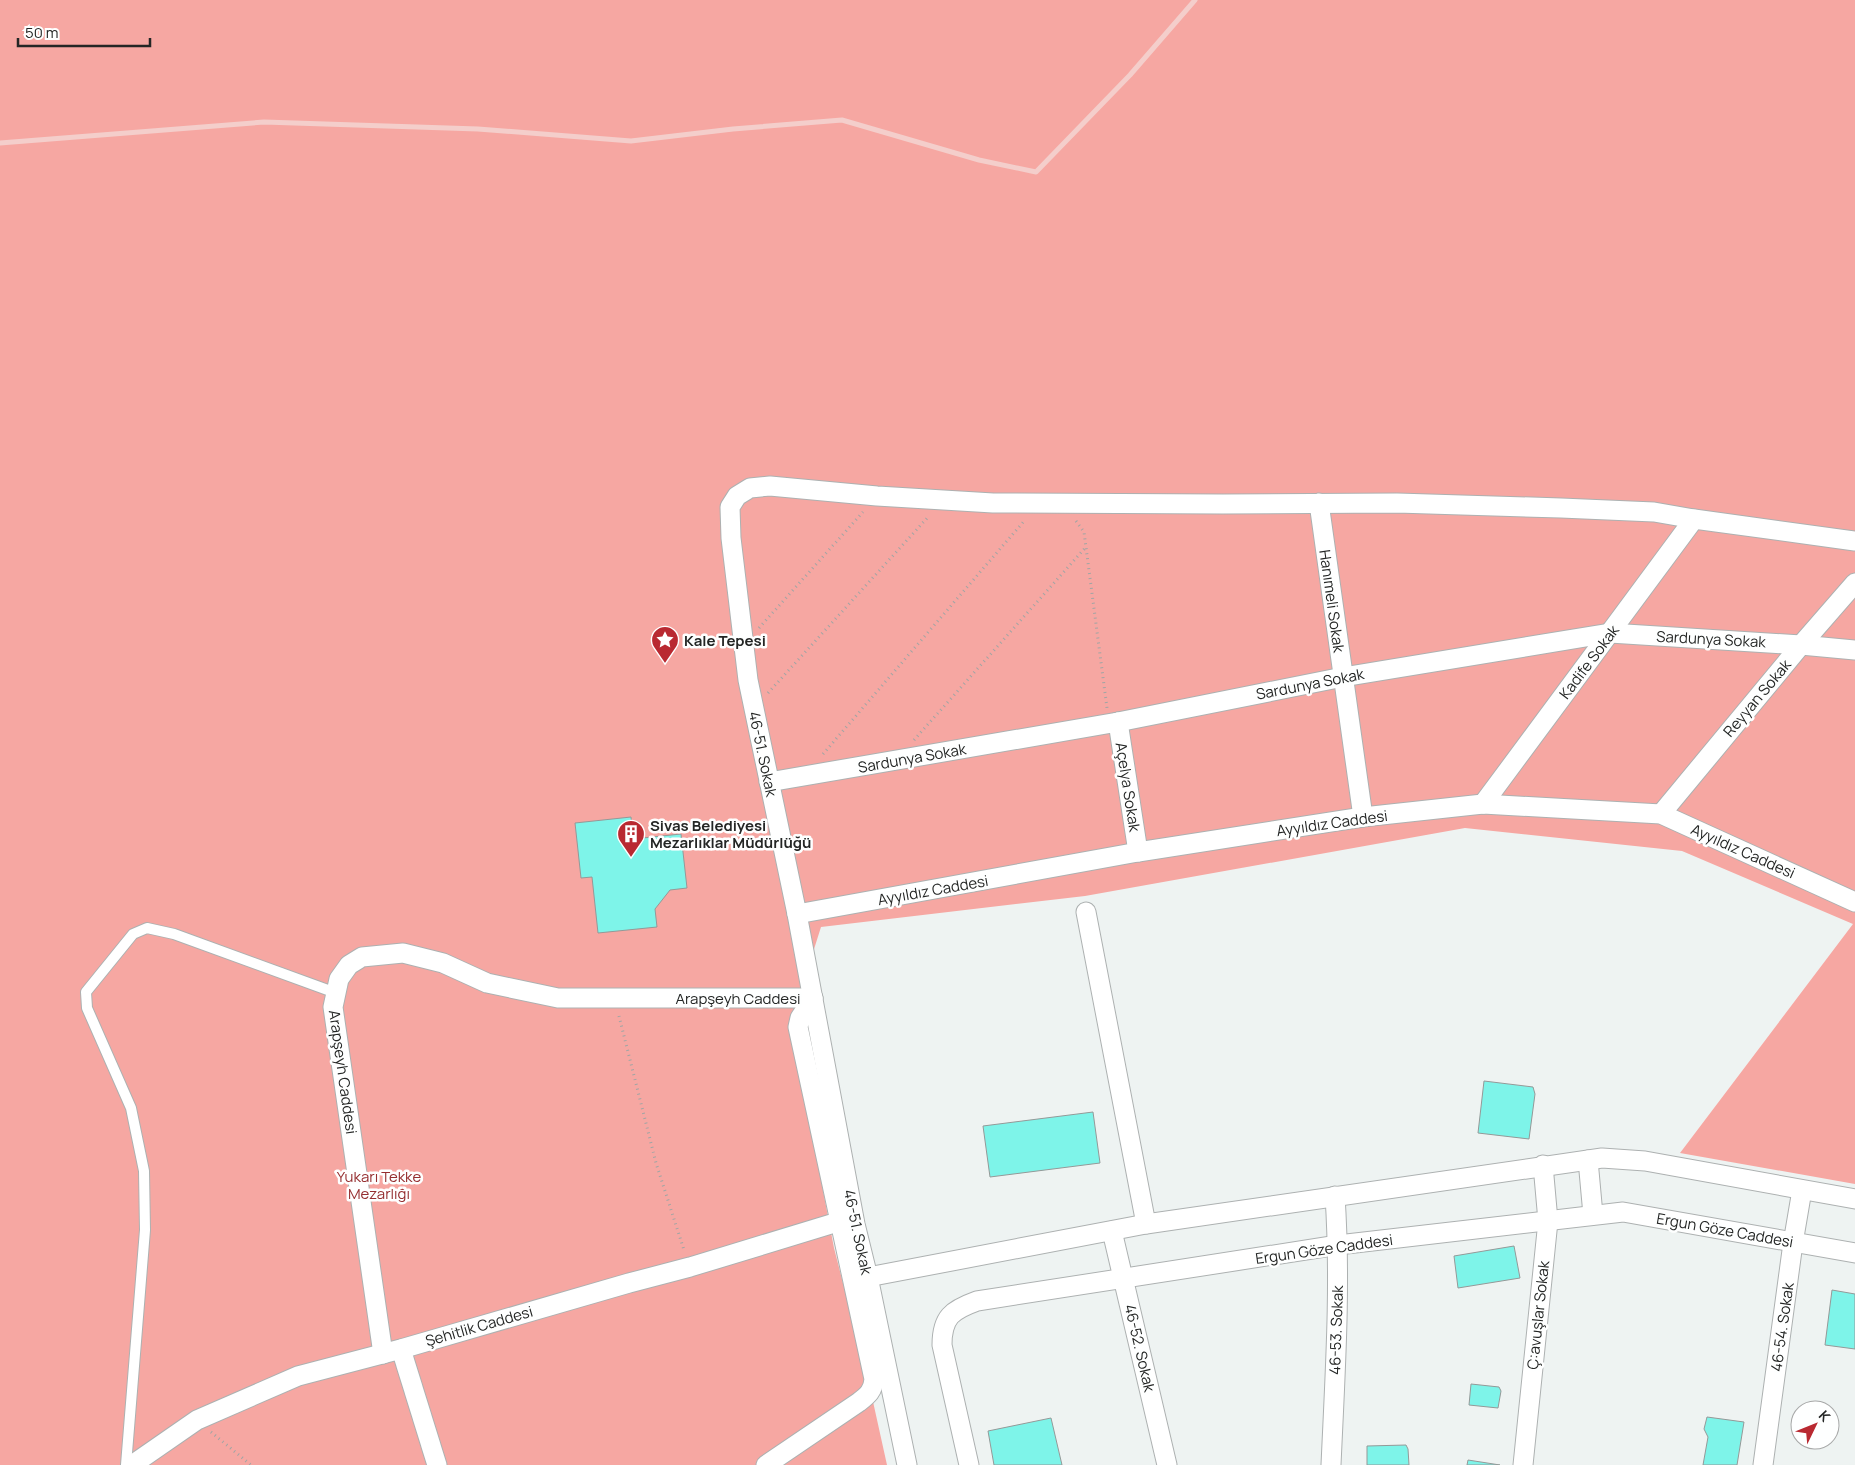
<svg xmlns="http://www.w3.org/2000/svg" width="1855" height="1465" viewBox="0 0 1855 1465" font-family="Manrope,sans-serif">
<rect width="100%" height="100%" fill="#eef3f2"/>
<!-- green -->
<path fill="#f6a7a2" d="M0 0H1855V1184L1680 1153 1853 924 1682 851 1465 828 1085 896 821 927 791 1022 834 1248 870 1388 887 1465H0Z"/>
<g fill="none" stroke-linecap="round" stroke-linejoin="round">
<!-- stream -->
<path stroke="#f4cecb" stroke-width="5" d="M0 143 264 122 478 129 631 141 733 129 842 120 979 160 1036 172 1130 75 1195 0"/>
</g>
<!-- building -->
<g fill="#7ef4e9" stroke="#949998">
<path d="M631 817 633 839 681 834 687 888 670 890 655 909 657 927 598 933 592 877 581 878 575 823Z"/>
<path d="M1484 1081 1533 1087 1535 1094 1529 1139 1478 1133Z"/>
<path d="M1093 1112 1100 1163 990 1177 983 1126Z"/>
<path d="M1514 1246 1520 1278 1458 1288 1454 1256Z"/>
<path d="M1832 1290 1855 1294V1349L1825 1345Z"/>
<path d="M1471 1384 1499 1387 1501 1391 1498 1408 1469 1405Z"/>
<path d="M1707 1417 1744 1422 1737 1465H1703L1708 1437 1704 1429Z"/>
<path d="M1051 1418 1062 1465H994L988 1431Z"/>
<path d="M1406 1445 1408 1449 1409 1465H1367V1446Z"/>
<path d="M1468 1460 1500 1465H1467Z"/>
</g>
<g fill="none" stroke-linecap="round" stroke-linejoin="round">
<defs>
<path id="lane" d="M126 1465 145 1230 144 1171 131 1108 87 1008 86 992 133 934 147 928 174 934 336 993"/>
<g id="street">
<path d="M1319 503 1363 817"/>
<path d="M1118 722 1138 852"/>
<path d="M769 782 1118 722 1343 677 1610 633 1801 645 1855 650"/>
<path d="M1483 804 1694 519"/>
<path d="M1661 814 1801 645 1855 583"/>
<path d="M1086 912 1146 1224"/>
<path d="M797 914 1138 852 1363 817 1483 804 1661 814 1855 902"/>
<path d="M1588 1160 1593 1215"/>
<path d="M1112 1231 1167 1465"/>
<path d="M868 1277 1146 1224 1602 1158 1645 1161 1855 1199"/>
<path d="M401 1349 437 1465"/>
<path d="M383 1354 333 1007 339 979 349 965 362 957 403 953 443 963 487 983 558 998H813"/>
<path d="M132 1465 197 1420 298 1376 401 1349 629 1283 690 1267 841 1221"/>
<path d="M766 1465 859 1402C868 1395 873 1391 874 1379L798 1027 800 1018 813 998"/>
<path d="M907 1465 868 1277 855 1224 797 914 748 680 731 538 730 507 737 496 750 488 770 486 877 496 993 503 1223 504 1397 503 1561 508 1654 512 1694 519 1855 541"/>
<path d="M969 1465 942 1345C942 1317 952 1310 977 1301L1338 1245 1623 1212 1855 1253"/>
<path d="M1331 1465C1335 1375 1341 1286 1335 1196"/>
<path d="M1523 1465 1548 1221 1543 1165"/>
<path d="M1763 1465 1793 1243 1802 1190"/>
</g>
</defs>
<!-- lane casing -->
<use href="#lane" stroke="#adb1b1" stroke-width="12"/>
<!-- street casing -->
<use href="#street" stroke="#adb1b1" stroke-width="21"/>
<!-- path -->
<g stroke="#a1a5a4" stroke-width="3" stroke-dasharray="1 4" stroke-linecap="butt">
<path d="M1076 521 1084 532 1107 708"/>
<path d="M759 628 863 512"/>
<path d="M768 693 929 516"/>
<path d="M914 740 1086 547"/>
<path d="M823 754 1025 520"/>
<path d="M619 1016 656 1163 684 1250"/>
<path d="M211 1432 251 1465"/>
</g>
<!-- lane -->
<use href="#lane" stroke="#fff" stroke-width="10"/>
<!-- street -->
<use href="#street" stroke="#fff" stroke-width="19"/>
</g>
<!-- icons -->
<defs>
<symbol id="sight-pin" viewBox="-11 -11 22 30"><path d="M0 17L-7.5 6A9.5 9.5 0 1 1 7.5 6Z" fill="#b92931" stroke="#feffff"/><path d="M0-6L1.8-2.2L6-1.7L2.9 1.2L3.7 5.4L0 3.3L-3.7 5.4L-2.9 1.2L-6-1.7L-1.8-2.2Z" fill="#fff"/></symbol>
<symbol id="building-pin" viewBox="-11 -11 22 30"><path d="M0 17L-7.5 6A9.5 9.5 0 1 1 7.5 6Z" fill="#b92931" stroke="#feffff"/><path d="M-4-6H4V6H1V3H-1V6H-4ZM-2.5-4.3h1.7v1.8h-1.7ZM.8-4.3h1.7v1.8H.8ZM-2.5-1h1.7V.8h-1.7ZM.8-1h1.7V.8H.8Z" fill="#fff"/></symbol>
</defs>
<g fill-rule="evenodd">
<use href="#sight-pin" x="649" y="624" width="32" height="43"/>
<use href="#building-pin" x="615" y="818" width="32" height="43"/>
</g>
<g text-anchor="middle" dominant-baseline="central" stroke-width="5" stroke-linejoin="round" paint-order="stroke">
<!-- street labels -->
<g font-size="15" fill="#242625" stroke="#feffff">
<text transform="translate(1332 601) rotate(82)">Hanımeli Sokak</text>
<text transform="translate(1711 639) rotate(3)">Sardunya Sokak</text>
<text transform="translate(1589 662) rotate(-53)">Kadife Sokak</text>
<text transform="translate(1310 684) rotate(-11)">Sardunya Sokak</text>
<text transform="translate(1757 698) rotate(-50)">Reyyan Sokak</text>
<text transform="translate(763 754) rotate(78)">46-51. Sokak</text>
<text transform="translate(912 758) rotate(-10)">Sardunya Sokak</text>
<text transform="translate(1128 787) rotate(81)">Açelya Sokak</text>
<text transform="translate(1332 823) rotate(-8)">Ayyıldız Caddesi</text>
<text transform="translate(1743 851) rotate(24)">Ayyıldız Caddesi</text>
<text transform="translate(933 890) rotate(-10)">Ayyıldız Caddesi</text>
<text x="738" y="998">Arapşeyh Caddesi</text>
<text transform="translate(343 1072) rotate(82)">Arapşeyh Caddesi</text>
<text transform="translate(1725 1230) rotate(10)">Ergun Göze Caddesi</text>
<text transform="translate(858 1232) rotate(78)">46-51. Sokak</text>
<text transform="translate(1324 1249) rotate(-8)">Ergun Göze Caddesi</text>
<text transform="translate(1538 1315) rotate(-84)">Ç:avuşlar Sokak</text>
<text transform="translate(479 1326) rotate(-16)">Şehitlik Caddesi</text>
<text transform="translate(1782 1327) rotate(-82)">46-54. Sokak</text>
<text transform="translate(1336 1330) rotate(-88)">46-53. Sokak</text>
<text transform="translate(1140 1348) rotate(77)">46-52. Sokak</text>
</g>
<!-- poi labels -->
<g font-size="15" font-weight="bold" fill="#242625" stroke="#feffff" text-anchor="start">
<text x="684" y="640">Kale Tepesi</text>
<text x="650" y="825">Sivas Belediyesi<tspan x="650" dy="17">Mezarlıklar Müdürlüğü</tspan></text>
</g>
<!-- park labels -->
<g font-size="15" fill="#952e30" stroke="#feffff">
<text x="379" y="1176">Yukarı Tekke<tspan x="379" dy="17">Mezarlığı</tspan></text>
</g>
</g>
<!-- north arrow -->
<g transform="translate(1815 1425) rotate(47)"><circle r="24" fill="#feffff" stroke="#a7a8a8"/>
<path d="M0-4L9 19L0 12L-9 19Z" fill="#b92931"/>
<text y="-8" font-size="14" font-weight="bold" text-anchor="middle" fill="#242625">K</text>
</g>
<!-- scale -->
<path d="M18 38v8h132v-8" fill="none" stroke="#242625" stroke-width="2.5"/>
<text x="25" y="38" font-size="15" fill="#242625" stroke="#feffff" stroke-width="4" paint-order="stroke">50 m</text>
</svg>
